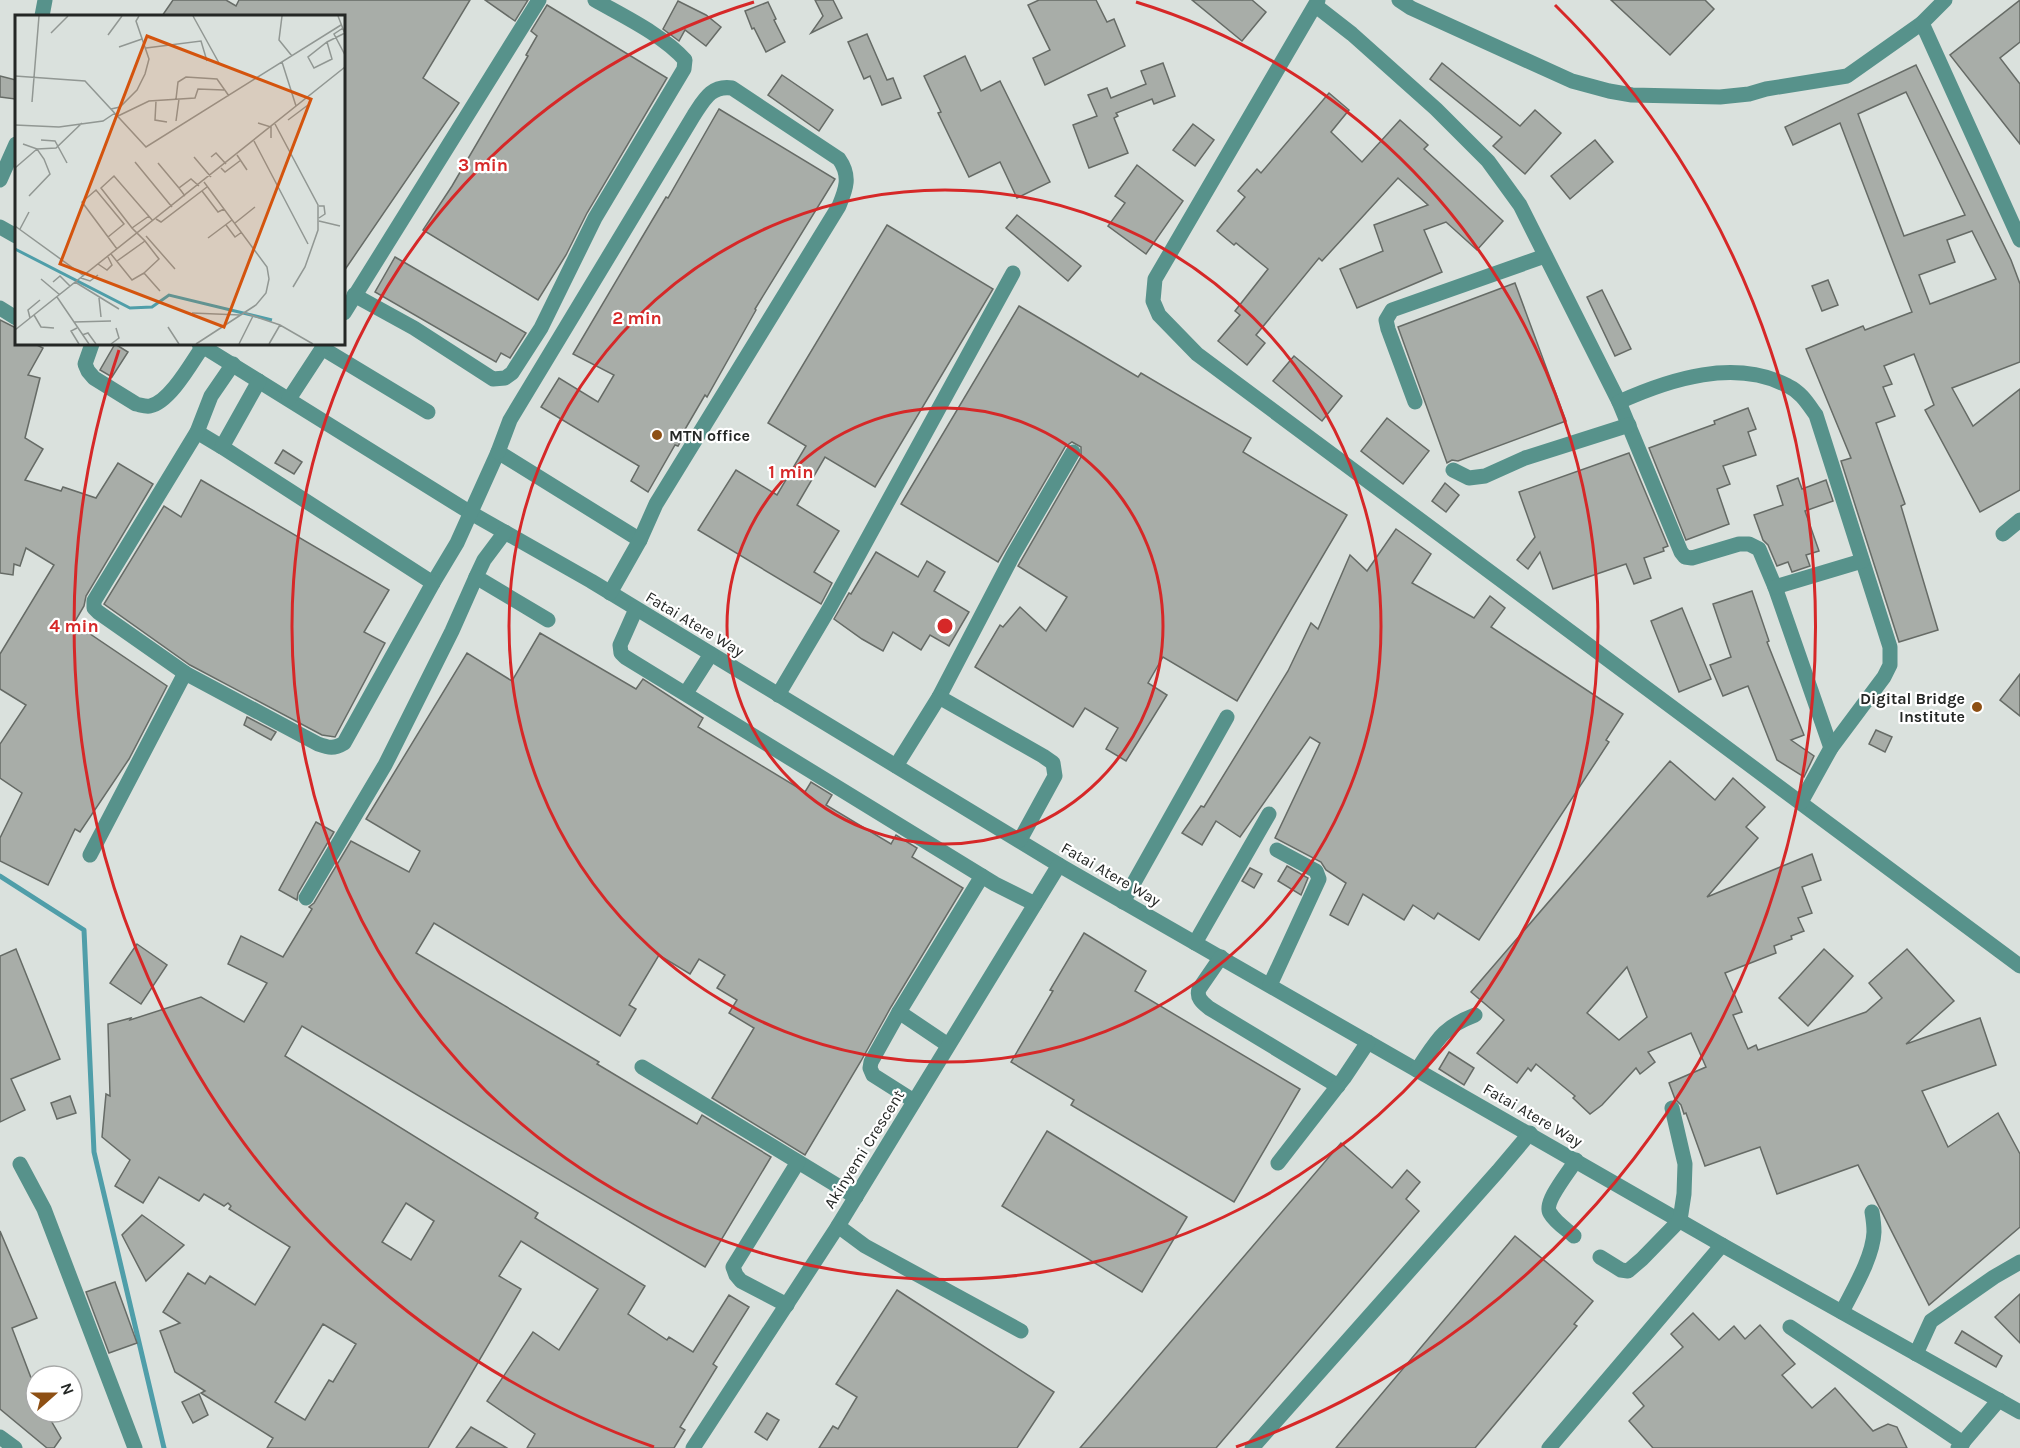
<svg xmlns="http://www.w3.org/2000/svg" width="2020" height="1448" viewBox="0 0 2020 1448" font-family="Karla,sans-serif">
<rect width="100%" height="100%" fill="#dae1dd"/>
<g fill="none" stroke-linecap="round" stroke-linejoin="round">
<!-- stream -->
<path stroke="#4f9ea9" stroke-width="5" d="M0 876 84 930 94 1152 164 1448"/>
</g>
<!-- building -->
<g fill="#a8ada8" stroke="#666b66" stroke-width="1.5" fill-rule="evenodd">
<path d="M173 0H226L236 6 239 0H470L423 78 459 103 344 271V16H162Z"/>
<path d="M485 0H528L515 21Z"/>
<path d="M815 0H833L842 18 811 33 823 16Z"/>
<path d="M1039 0H1096L1107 22 1114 19 1125 46 1045 85 1033 58 1050 50 1028 5Z"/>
<path d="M1192 0H1252L1266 12 1242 41Z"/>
<path d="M1611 0H1705L1714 9 1670 55Z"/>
<path d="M2020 0V42L2000 58 2020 84V144L1950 55Z"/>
<path d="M678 1 706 15 721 27 706 46 685 30 679 41 663 29Z"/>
<path d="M768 2 776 19 774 20 785 42 766 52 754 28 752 29 745 11Z"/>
<path d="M547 5 667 78 587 213 566 255 538 300 423 230 452 186 528 56 526 55 537 36 531 31Z"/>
<path d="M867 34 887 80 893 78 901 98 882 105 870 76 864 79 848 42Z"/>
<path d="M965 56 981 91 1000 81 1050 182 1017 198 1000 162 969 177 938 113 941 112 924 76Z"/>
<path d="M1163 63 1175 96 1154 104 1152 99 1116 113 1118 116 1114 118 1128 153 1089 168 1073 125 1097 116 1088 95 1107 88 1111 98 1146 84 1141 71Z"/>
<path d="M1442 63 1520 126 1535 110 1561 133 1525 174 1493 146 1502 137 1430 79Z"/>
<path d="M1916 65 2011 260 2020 284V362L1952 388 1973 426 2020 389V490L1980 512 1925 410 1934 405 1914 354 1884 366 1892 384 1883 387 1895 416 1876 423 1905 504 1901 506 1938 630 1899 642 1841 461 1851 458 1806 349 1863 326 1865 330 1912 312 1840 123 1793 145 1785 127ZM1906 92 1965 215 1904 236 1858 114ZM1972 231 1996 279 1930 304 1919 275 1955 262 1947 240Z"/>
<path d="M782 75 833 110 819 131 768 95Z"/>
<path d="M0 76 16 80 15 99 0 97Z"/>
<path d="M1329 93 1349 110 1331 132 1362 162 1400 120 1428 145 1424 149 1503 221 1477 250 1446 222 1424 230 1442 272 1357 308 1340 269 1383 251 1374 225 1428 205 1398 178 1322 261 1319 258 1256 335 1265 343 1247 365 1218 341 1240 315 1235 311 1268 269 1236 243 1234 245 1217 231 1245 197 1238 191 1257 169 1261 173Z"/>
<path d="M719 109 835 179 755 309 756 310 707 397 705 395 684 431 686 432 678 446 675 445 648 492 631 481 639 466 541 407 559 378 598 402 614 375 573 354 641 239 666 197 668 198Z"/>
<path d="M1193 124 1214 140 1195 166 1173 150Z"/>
<path d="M1595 140 1613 162 1570 199 1551 176Z"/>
<path d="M1137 165 1183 201 1146 254 1108 226 1125 203 1115 196Z"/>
<path d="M1017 215 1081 266 1068 281 1006 228Z"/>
<path d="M887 225 993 289 875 487 825 457 797 505 839 531 814 572 832 583 821 604 698 530 736 470 777 495 806 446 768 423Z"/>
<path d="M395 257 526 333 510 358 501 353 496 362 375 292Z"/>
<path d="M1828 280 1838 305 1822 311 1812 286Z"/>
<path d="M1515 283 1566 421 1458 461 1452 460 1447 463 1398 327Z"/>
<path d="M1602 290 1631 349 1615 356 1587 297Z"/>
<path d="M1019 306 1138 377 1141 373 1251 438 1243 452 1347 515 1237 701 1163 657 1148 683 1167 695 1126 761 1106 749 1118 728 1085 708 1073 727 975 667 1000 625 1003 627 1020 607 1046 631 1067 597 1018 566 1081 457V447L1072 442 1065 447 998 562 901 504Z"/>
<path d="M0 320 16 328V344H35L43 348 28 375 40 378 25 438 43 449 25 480 61 491 63 487 96 498 118 463 153 484 86 596 84 606 74 623 167 686 129 759 80 832 75 829 48 885 0 861V838L22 793 0 778V744L26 705 0 689V654L54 565 26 548 20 566 14 564 13 575 0 573Z"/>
<path d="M115 344 128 352 112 377 100 370Z"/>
<path d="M1294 356 1342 396 1322 421 1273 381Z"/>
<path d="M1748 408 1756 429 1748 432 1756 455 1723 466 1730 484 1717 489 1729 524 1686 540 1649 448 1715 424 1714 421Z"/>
<path d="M1387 418 1429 451 1403 484 1361 451Z"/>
<path d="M283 450 302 462 294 474 275 463Z"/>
<path d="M1629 453 1668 546 1663 548 1664 551 1644 558 1651 578 1634 584 1626 564 1553 589 1540 552 1528 569 1517 560 1535 537 1519 492Z"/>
<path d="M1798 478 1802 489 1826 480 1833 501 1805 511 1819 551 1806 555 1810 566 1792 572 1788 562 1777 566 1768 545 1763 540 1754 515 1783 505 1777 486Z"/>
<path d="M201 480 389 590 364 632 385 643 335 737 322 735 190 665 104 604 164 506 181 517Z"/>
<path d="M1445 483 1459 495 1446 512 1432 501Z"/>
<path d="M1396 529 1431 554 1412 583 1474 618 1490 596 1505 608 1491 627 1623 714 1606 740 1609 742 1479 940 1438 913 1434 919 1413 905 1404 920 1363 894 1348 925 1330 915 1346 883 1326 870 1321 862 1275 838 1320 743 1310 737 1240 837 1216 821 1202 845 1182 833 1201 806 1204 807 1288 671 1311 623 1318 629 1350 555 1367 571Z"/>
<path d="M876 552 918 577 927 561 945 572 934 591 969 612 949 646 930 635 921 650 893 632 883 651 862 639 834 619 849 593 851 594Z"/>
<path d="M1752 591 1769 641 1767 642 1804 735 1791 740 1814 756 1804 777 1777 760 1748 686 1723 696 1710 665 1731 657 1713 604Z"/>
<path d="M1682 608 1711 679 1679 692 1651 621Z"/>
<path d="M540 633 636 689 643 679 703 718 698 727 805 792 811 782 832 795 826 805 891 844 896 835 917 848 912 857 963 888 891 1007 861 1061 805 1155 712 1098 754 1028 729 1013 737 1000 717 988 725 975 699 959 690 974 659 955 629 1005 636 1009 620 1036 434 923 416 953 599 1062 597 1064 697 1124 702 1115 771 1157 705 1267 302 1026 285 1056 538 1213 535 1218 645 1286 628 1314 667 1340 669 1337 693 1352 729 1295 749 1307 713 1364 717 1367 680 1427 685 1430 674 1448H527L535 1434 487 1401 533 1332 559 1350 598 1289 521 1241 499 1276 521 1289 428 1448H267L273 1438 201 1393 205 1391 175 1372 160 1331 180 1323 163 1312 188 1273 205 1284 210 1276 255 1305 290 1247 229 1209 231 1206 228 1203 224 1206 204 1194 199 1201 159 1177 143 1203 115 1186 130 1160 102 1137 106 1094 110 1096 108 1024 131 1018 130 1020 201 997 244 1022 267 983 228 964 241 936 283 957 312 909 309 907 314 903 351 841 409 872 420 851 366 819 467 653 512 681ZM406 1203 434 1221 411 1260 382 1242ZM323 1324 356 1344 333 1382 329 1380 305 1420 275 1402Z"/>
<path d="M2020 674V716L2000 700Z"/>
<path d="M247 717 276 732 271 740 244 725Z"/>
<path d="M1876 730 1892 737 1885 752 1869 744Z"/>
<path d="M1670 761 1715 800 1733 778 1765 807 1746 827 1758 838 1707 897 1812 854 1821 880 1802 887 1812 913 1798 918 1804 931 1791 936 1792 939 1774 946 1776 953 1725 973 1742 1012 1733 1015 1748 1049 1756 1045 1758 1050 1866 1012 1882 998 1869 983 1907 949 1954 1001 1906 1044 1980 1018 1996 1065 1922 1091 1948 1147 1998 1113 2020 1154V1227L1929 1305 1858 1165 1777 1194 1760 1147 1705 1166 1686 1113 1684 1114 1681 1105 1675 1099 1669 1083 1706 1067 1691 1033 1648 1052 1655 1062 1640 1074 1636 1068 1602 1105 1590 1114 1573 1098 1575 1096 1536 1064 1531 1071 1528 1068 1517 1083 1477 1053 1504 1020 1471 992ZM1627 967 1647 1017 1619 1040 1587 1013Z"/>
<path d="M316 822 334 832 298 893 297 900 279 890Z"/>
<path d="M1287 866 1308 878 1301 895 1278 881Z"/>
<path d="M1250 868 1262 874 1254 888 1242 881Z"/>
<path d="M1084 933 1146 971 1135 991 1300 1089 1234 1202 1071 1105 1074 1100 1011 1062 1053 991 1050 990Z"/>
<path d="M137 944 167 965 141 1004 110 983Z"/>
<path d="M16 949 60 1059 11 1079 25 1110 0 1122V956Z"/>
<path d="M1824 949 1853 976 1808 1026 1779 998Z"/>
<path d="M1449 1052 1474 1068 1464 1085 1439 1069Z"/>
<path d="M70 1096 76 1113 57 1119 51 1103Z"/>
<path d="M1047 1131 1187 1217 1142 1292 1002 1206Z"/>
<path d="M1341 1143 1392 1188 1407 1170 1420 1182 1406 1199 1419 1211 1216 1448H1080Z"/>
<path d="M142 1215 184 1245 146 1281 122 1235Z"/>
<path d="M0 1231 37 1318 12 1328 36 1391V1412H46L61 1438 54 1448H47L0 1409Z"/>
<path d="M1515 1236 1593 1301 1574 1324 1577 1326 1475 1448H1336Z"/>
<path d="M115 1282 137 1343 109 1353 86 1292Z"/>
<path d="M897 1290 1054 1392 1017 1448H819L833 1426 838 1429 857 1397 836 1384Z"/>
<path d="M2020 1294V1343L1995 1317Z"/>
<path d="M1693 1313 1719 1340 1734 1326 1745 1339 1760 1325 1795 1364 1782 1375 1812 1408 1835 1388 1873 1431 1888 1424 1897 1427 1907 1448H1653L1629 1421 1644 1406 1633 1393 1683 1347 1671 1334Z"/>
<path d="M1962 1331 2002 1356 1996 1367 1955 1343Z"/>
<path d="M199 1394 208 1415 193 1423 182 1402Z"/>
<path d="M767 1413 779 1420 767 1440 755 1432Z"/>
<path d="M471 1427 507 1448H456Z"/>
</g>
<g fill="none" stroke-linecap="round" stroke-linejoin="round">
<!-- minor -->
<g stroke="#57928b" stroke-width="15">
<path d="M1318 0 1155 279 1153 301 1159 315 1197 354 2020 966"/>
<path d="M1399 0 1411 8 1572 81 1609 91 1632 95 1720 97 1749 94 1766 89 1847 76 1922 23 1945 0"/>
<path d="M1316 6 1352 34 1436 109 1488 161 1520 205 1619 402 1681 552 1685 557 1692 558 1739 544H1749L1759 549 1775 587 1831 748"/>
<path d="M42 16 45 0"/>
<path d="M1922 23 2020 240"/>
<path d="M0 180 16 144"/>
<path d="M0 227 16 236"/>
<path d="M354 295 414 328 493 379 505 378 512 373 541 328 595 218 684 69 685 60C663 35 623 16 595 0"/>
<path d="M0 308 16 318"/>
<path d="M344 313 539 0"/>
<path d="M92 344 85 364 88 371 94 378 136 404C141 405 146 407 150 406 170 402 192 362 203 346"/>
<path d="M199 344 471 513 591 581 1059 865 1722 1245 2020 1412"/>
<path d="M322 348 428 412"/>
<path d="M289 399 325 344"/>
<path d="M1415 402 1388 329 1386 320 1392 310 1545 256"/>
<path d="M1619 402C1670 379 1735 358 1788 386 1801 392 1808 404 1816 415L1890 647V665L1884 677 1831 748 1801 802"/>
<path d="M197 432 222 447 433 583 457 543 498 452 640 540"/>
<path d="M222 447 259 381"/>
<path d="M498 452 510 420 694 115C704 100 711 85 732 88L839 159C851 176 846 189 839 206L656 504 640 540 610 593"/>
<path d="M1453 470 1469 478 1485 476 1525 458 1629 425"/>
<path d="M505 532 484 560 476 577 548 620"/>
<path d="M2003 534 2020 520"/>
<path d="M1775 587 1862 561"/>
<path d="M636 609 620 645 621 653 625 657 995 884 1035 904"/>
<path d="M185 673 318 744C329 748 334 749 344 743L433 583"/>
<path d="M686 693 711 654"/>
<path d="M778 695 829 609 1013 273"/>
<path d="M939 697 1013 555 1073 452"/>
<path d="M896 766 939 697 1043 756 1053 763 1055 776 1020 840"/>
<path d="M90 855 185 673 98 612 94 608V601L197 432 211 396 233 364"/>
<path d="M306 898 385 765 452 631 476 577"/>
<path d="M1123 902 1227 717"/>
<path d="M1195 943 1269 814"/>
<path d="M1221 957 1199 989C1196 998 1203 1003 1209 1008L1338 1086"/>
<path d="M1270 985 1319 879 1316 871 1277 850"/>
<path d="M899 1012 948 1045"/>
<path d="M642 1067 856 1197"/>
<path d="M1417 1070C1437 1041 1441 1028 1475 1015"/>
<path d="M914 1101 873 1075 870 1068 871 1062 899 1012 982 876"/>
<path d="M1278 1163 1344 1078 1368 1042"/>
<path d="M20 1164 44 1209 135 1448"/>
<path d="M838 1226 865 1246 1021 1331"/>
<path d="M1574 1236C1566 1229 1555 1222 1550 1213 1543 1202 1570 1171 1576 1160"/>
<path d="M1600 1257 1621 1270 1628 1271 1642 1259 1680 1220 1684 1194 1685 1164 1672 1108"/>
<path d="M787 1305 741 1281 736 1275 733 1267 798 1162"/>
<path d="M1842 1312C1853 1290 1873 1257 1874 1232 1874 1225 1873 1218 1872 1212"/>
<path d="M1790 1327 1963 1443"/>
<path d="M1916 1354 1931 1321 1994 1277 2020 1262"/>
<path d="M0 1437 15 1448"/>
<path d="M693 1448 838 1226 1059 865"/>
<path d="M1252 1448 1498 1171 1530 1133"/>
<path d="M1549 1448 1722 1245"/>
<path d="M1958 1448 1999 1400"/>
</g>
</g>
<!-- distance rings -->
<g fill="none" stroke="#d62828" stroke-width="3">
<circle cx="945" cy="626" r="218"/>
<circle cx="945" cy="626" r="436"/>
<path d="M1136 2A653 653 0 1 1 754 2"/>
<path d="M654 1447A871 871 0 0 1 119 350M1555 5A871 871 0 0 1 1236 1447"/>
</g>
<!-- markers -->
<g fill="#8e5014" stroke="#fff" stroke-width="2">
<circle cx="657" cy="435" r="6"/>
<circle cx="1977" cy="707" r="6"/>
</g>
<g text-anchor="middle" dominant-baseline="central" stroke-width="4.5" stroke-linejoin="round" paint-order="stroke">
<!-- poi labels -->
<g font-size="16" font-weight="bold" fill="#242725" stroke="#fff" text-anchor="start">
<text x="669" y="435">MTN office</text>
<text x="1965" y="698" text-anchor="end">Digital Bridge<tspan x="1965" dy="18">Institute</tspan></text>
</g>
<!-- street labels -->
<g font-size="16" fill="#242725" stroke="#fff">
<text transform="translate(695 624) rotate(31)">Fatai Atere Way</text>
<text transform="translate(1111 874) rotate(30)">Fatai Atere Way</text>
<text transform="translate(1533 1115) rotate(30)">Fatai Atere Way</text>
<text transform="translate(864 1149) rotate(-58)">Akinyemi Crescent</text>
</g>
</g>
<!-- overview -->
<g transform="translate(15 15)">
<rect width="330" height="330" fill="#dae1dd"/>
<path fill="none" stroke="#4f9ea9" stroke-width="3" d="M0 234 115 293 137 292 154 280 257 305"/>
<path fill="none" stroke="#919793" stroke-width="1.5" d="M178 1 204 48M267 1 264 25 277 41M323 1 330 19M328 13 319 19 330 40M36 18 53 1M93 20 107 1M312 27 317 44 299 53 293 42 312 27 330 18M104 32 127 24M131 33 186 26 192 46M267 47 281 91M0 61 70 66 131 132 326 10M161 84 163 67 171 62 202 64 214 81M141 86 140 105 152 107M17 87 24 1M96 94 105 92 122 75 130 59 134 44 121 6 124 1M103 101 134 86 180 83 183 74 209 75M273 105 293 90M161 106 164 84M243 108 256 112V123M260 109 303 190V215L290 252 278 272M0 110 44 112 88 106 100 98M26 125 40 126 52 148M239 126 293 229M8 129 22 134 41 133 67 108M222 140 232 155M179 142 196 162M196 142 201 138 211 149M120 147 157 192M143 148 164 173M0 153 22 134 29 144 35 159 14 181M206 153 210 157 226 145M187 176 203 197 209 194M170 181 164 173 176 164 184 171M304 191H309L310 199 304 203M141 204 146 207 192 172M304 206 325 211M220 208 240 192M211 210 220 222 227 217M0 211 69 261M117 213 86 173 99 161 138 206M5 214 14 197M131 221 160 254M93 222 109 209 81 175 67 187 102 234M193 223 217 205M96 239 117 265 129 258 145 276M102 246 130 226 117 213 134 201M83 249 92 255 97 250 93 242M129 258 144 244 130 226M66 263 75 266 83 260M26 264 45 280M38 267 45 261 55 271M60 267 104 294M42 282 74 329M84 283 86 302M177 298 225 300M230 298 265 310 298 329M19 300 26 312 39 313M15 303 13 295 25 285M59 307 96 306M153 312 164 329M62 313 56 316 64 329M0 315 330 52M67 320 73 318 81 329M96 329 104 323 101 313M181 329 241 290 251 278 254 264 252 252 189 167M224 329 238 301M254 329 265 310"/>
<path fill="#d4540e" fill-opacity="0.15" stroke="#d4540e" stroke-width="3" d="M132 21 296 84 209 312 45 249Z"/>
<rect width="330" height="330" fill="none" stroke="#242725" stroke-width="3"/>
</g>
<circle cx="945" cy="626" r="9" fill="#d62828" stroke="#fff" stroke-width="3"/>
<g font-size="18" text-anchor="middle" font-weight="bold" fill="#d62828" stroke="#fff" stroke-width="4.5" stroke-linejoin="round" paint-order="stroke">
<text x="483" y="171">3 min</text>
<text x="637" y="324">2 min</text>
<text x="791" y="478">1 min</text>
<text x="74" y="632">4 min</text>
</g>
<!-- north arrow -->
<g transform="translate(54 1394) rotate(69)"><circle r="28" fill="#ffffff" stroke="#a7a9a8" stroke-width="1.5"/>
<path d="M0-4.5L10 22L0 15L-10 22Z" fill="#8e5014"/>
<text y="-9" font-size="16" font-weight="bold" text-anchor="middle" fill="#242725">N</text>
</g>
</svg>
